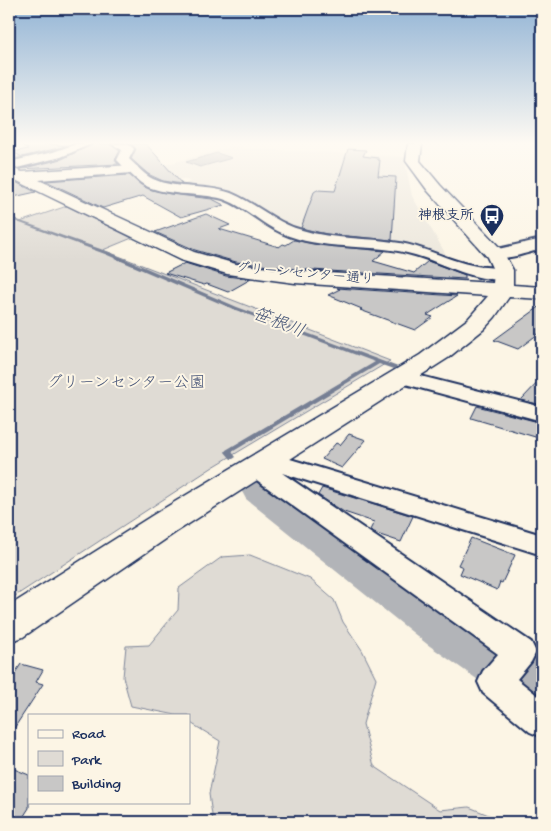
<svg xmlns="http://www.w3.org/2000/svg" width="551" height="831" viewBox="0 0 551 831" font-family="'Gochi Hand','Klee One',sans-serif">
<rect width="100%" height="100%" fill="#fcf5e5"/>
<filter id="ink" filterUnits="userSpaceOnUse"><feTurbulence type="fractalNoise" baseFrequency=".02" numOctaves="2"/><feDisplacementMap in="SourceGraphic" scale="10" xChannelSelector="R" yChannelSelector="G"/><feConvolveMatrix kernelMatrix="1 2 1 2 8 2 1 2 1" color-interpolation-filters="sRGB"/></filter>
<g filter="url(#ink)">
<!-- built -->
<path fill="#ece7dc" d="M230 147 404 157 412 196 448 258 334 240 284 225 248 202 182 186 190 181 150 173 157 167Z"/>
<!-- green -->
<g fill="#dfdbd4" stroke="#7d8599">
<path d="M67 206 132 238 103 250 390 361 213 467 9 600V214L20 222Z"/>
<path d="M250 555 310 579 334 600 343 622 362 650 376 678 363 724 374 766 440 810 469 807 496 818 501 822H213L209 794 220 741 189 722V715H176L131 706 123 677 126 646 149 645 178 610 179 588 222 557Z"/>
</g>
<!-- water -->
<path fill="#b2b4b8" stroke="#767f94" d="M217 153 232 158 200 167 186 162Z"/>
<g fill="none" stroke-linecap="round" stroke-linejoin="round">
<!-- stream -->
<path fill="#767f94" fill-rule="evenodd" d="M9 217 109 252 237 307 406 370 407 371 404 373 402 372 379 364 232 452 236 457 233 459H231L225 452 226 450 375 362 233 309 105 254 9 219Z"/>
<!-- canal -->
<path fill="#b2b4b8" fill-rule="evenodd" d="M62 144H78L76 146 46 157 9 164V158L39 152Z"/>
<!-- river -->
<path fill="#b2b4b8" fill-rule="evenodd" d="M262 473 278 477 465 612 542 659V718L521 710 427 644 246 499 240 488 246 477Z"/>
</g>
<!-- building -->
<g fill="#c8c7c6" stroke="#1b2f5e">
<path d="M20 144H51L66 146 22 157 13 152 28 149Z"/>
<path d="M93 144H110L120 151 115 160 118 164 20 169 62 159Z"/>
<path d="M130 144H146L182 184 163 181 148 174 131 159 136 149Z"/>
<path d="M348 149 366 150 363 156 378 158V160H380L378 176 396 177 392 240 326 234 301 228 314 192 317 190 335 191Z"/>
<path d="M129 175 149 189 170 194 212 199 224 205 181 217 143 196 103 208 46 181Z"/>
<path d="M9 179 36 192 9 198Z"/>
<path d="M206 214 230 225 219 229 279 247 283 244 286 245 294 240 320 245 385 251 373 261 414 273 428 261 465 275V279L295 269 236 262 195 250 155 232Z"/>
<path d="M185 263 226 276 251 279 228 292 207 284 204 285 165 273Z"/>
<path d="M337 288 457 296 427 315 433 317 415 330 360 310 362 309 328 295 340 289Z"/>
<path d="M542 305V331L518 349 494 340Z"/>
<path d="M542 378V405L521 400Z"/>
<path d="M477 406 542 423V439L471 418Z"/>
<path d="M349 434 366 440 342 468 322 459 336 443 340 445Z"/>
<path d="M322 488 413 516 401 542 374 533 370 530 374 522 344 512 318 495Z"/>
<path d="M471 538 515 555 502 583 500 582 497 590 460 574 463 567 458 565Z"/>
<path d="M21 664 43 670 36 682 43 684 9 736V682Z"/>
<path d="M9 767 29 775V808L20 822H9Z"/>
</g>
<g fill="none" stroke-linecap="round" stroke-linejoin="round">
<defs>
<g id="minor">
<path d="M76 144H91L61 157 9 170V162L53 152Z"/>
<path d="M112 144C120 144 128 142 134 149L129 159C136 165 144 175 153 179 177 190 206 184 231 193 256 203 275 223 302 230 334 240 367 237 400 243 425 247 447 260 472 265 484 268 497 267 510 270L512 274 510 278C479 285 444 263 415 255 374 243 330 251 289 236 265 228 247 207 223 199 199 192 162 197 141 183 133 177 126 169 119 162L117 160 122 150Z"/>
<path d="M542 239V249C526 253 506 261 489 257L487 254 489 251Z"/>
<path d="M401 371 542 407V421L394 381 391 377 394 373Z"/>
<path d="M267 452 542 535V555L282 473 531 642 536 652 531 662 517 679 542 699V737L530 732 483 693 478 682 483 671 498 654 247 473 244 467 247 461 255 459 258 454Z"/>
</g>
<path id="tertiary" d="M408 144H422L420 161 440 185 502 250 513 270V285L542 287V299L509 297 495 317 484 329 448 358 176 532 23 637 9 642V606L153 515 420 355 468 319 488 296 295 283 227 274 180 260 9 177V167L22 172 132 165 137 166 139 169 137 172 132 173 39 180 194 252 236 264 295 271 493 283 494 272 487 257 428 191 406 161Z"/>
</defs>
<!-- minor casing -->
<use href="#minor" stroke="#1b2f5e" stroke-width="4"/>
<!-- tertiary casing -->
<use href="#tertiary" stroke="#1b2f5e" stroke-width="3"/>
<!-- minor -->
<use href="#minor" fill="#fcf5e5" fill-rule="evenodd"/>
<!-- tertiary -->
<use href="#tertiary" fill="#fcf5e5" fill-rule="evenodd"/>
</g>
</g>
<!-- sky -->
<linearGradient id="sky" x2="0" y2="1"><stop stop-color="#92b4d5"/><stop offset="0.55" stop-color="#fefaf3"/><stop offset="1" stop-color="#fefaf3" stop-opacity="0"/></linearGradient>
<rect width="551" height="260" fill="url(#sky)"/>
<!-- icons -->
<defs>
<symbol id="bus-pin" viewBox="-11 -11 22 30"><path d="M0 17L-7.5 6A9.5 9.5 0 1 1 7.5 6Z" fill="#1b2f5e" stroke="#fcf5e5"/><path d="M-5-6H5V4H4V6H2V4H-2V6H-4V4H-5ZM-3.5-4V0h7V-4ZM-3.5 1.2v1.5H-2V1.2ZM2 1.2v1.5H3.5V1.2Z" fill="#fff"/></symbol>
</defs>
<g fill-rule="evenodd">
<use href="#bus-pin" x="478" y="202" width="28" height="38"/>
</g>
<g text-anchor="middle" dominant-baseline="central" stroke-width="4" stroke-linejoin="round" paint-order="stroke">
<!-- far-poi labels -->
<g font-size="14" font-weight="bold" fill="#1b2f5e" stroke="#fcf5e5" text-anchor="end">
<text x="474" y="216">神根支所</text>
</g>
<!-- far-street labels -->
<g font-size="14" fill="#1b2f5e" stroke="#fcf5e5">
<text transform="translate(305 275) rotate(5)">グリーンセンター通り</text>
</g>
<!-- park labels -->
<g font-size="16" fill="#425176" stroke="#fcf5e5">
<text x="126" y="384">グリーンセンター公園</text>
</g>
<!-- water labels -->
<g font-size="18" font-style="italic" fill="#485779" stroke="#fcf5e5">
<text transform="translate(278 324) rotate(21)">笹根川</text>
</g>
</g>
<!-- margin -->
<rect width="551" height="831" fill="none" stroke="#fcf5e5" stroke-width="30"/>
<rect x="15" y="15" width="521" height="801" fill="none" stroke="#1b2f5e" stroke-width="2" filter="url(#ink)"/>
<!-- legend -->
<rect x="28" y="714" width="162" height="90" fill="#fcf5e5" stroke="#a2a6af"/>
<rect x="38" y="730" width="25" height="8" fill="#fcf5e5" stroke="#a2a6af"/>
<text x="72" y="738" font-size="15" fill="#1b2f5e">Road</text>
<rect x="38" y="751" width="25" height="15" fill="#dfdbd4" stroke="#a2a6af"/>
<text x="72" y="764" font-size="15" fill="#1b2f5e">Park</text>
<rect x="38" y="776" width="25" height="15" fill="#c8c7c6" stroke="#a2a6af"/>
<text x="72" y="788" font-size="15" fill="#1b2f5e">Building</text>
</svg>
